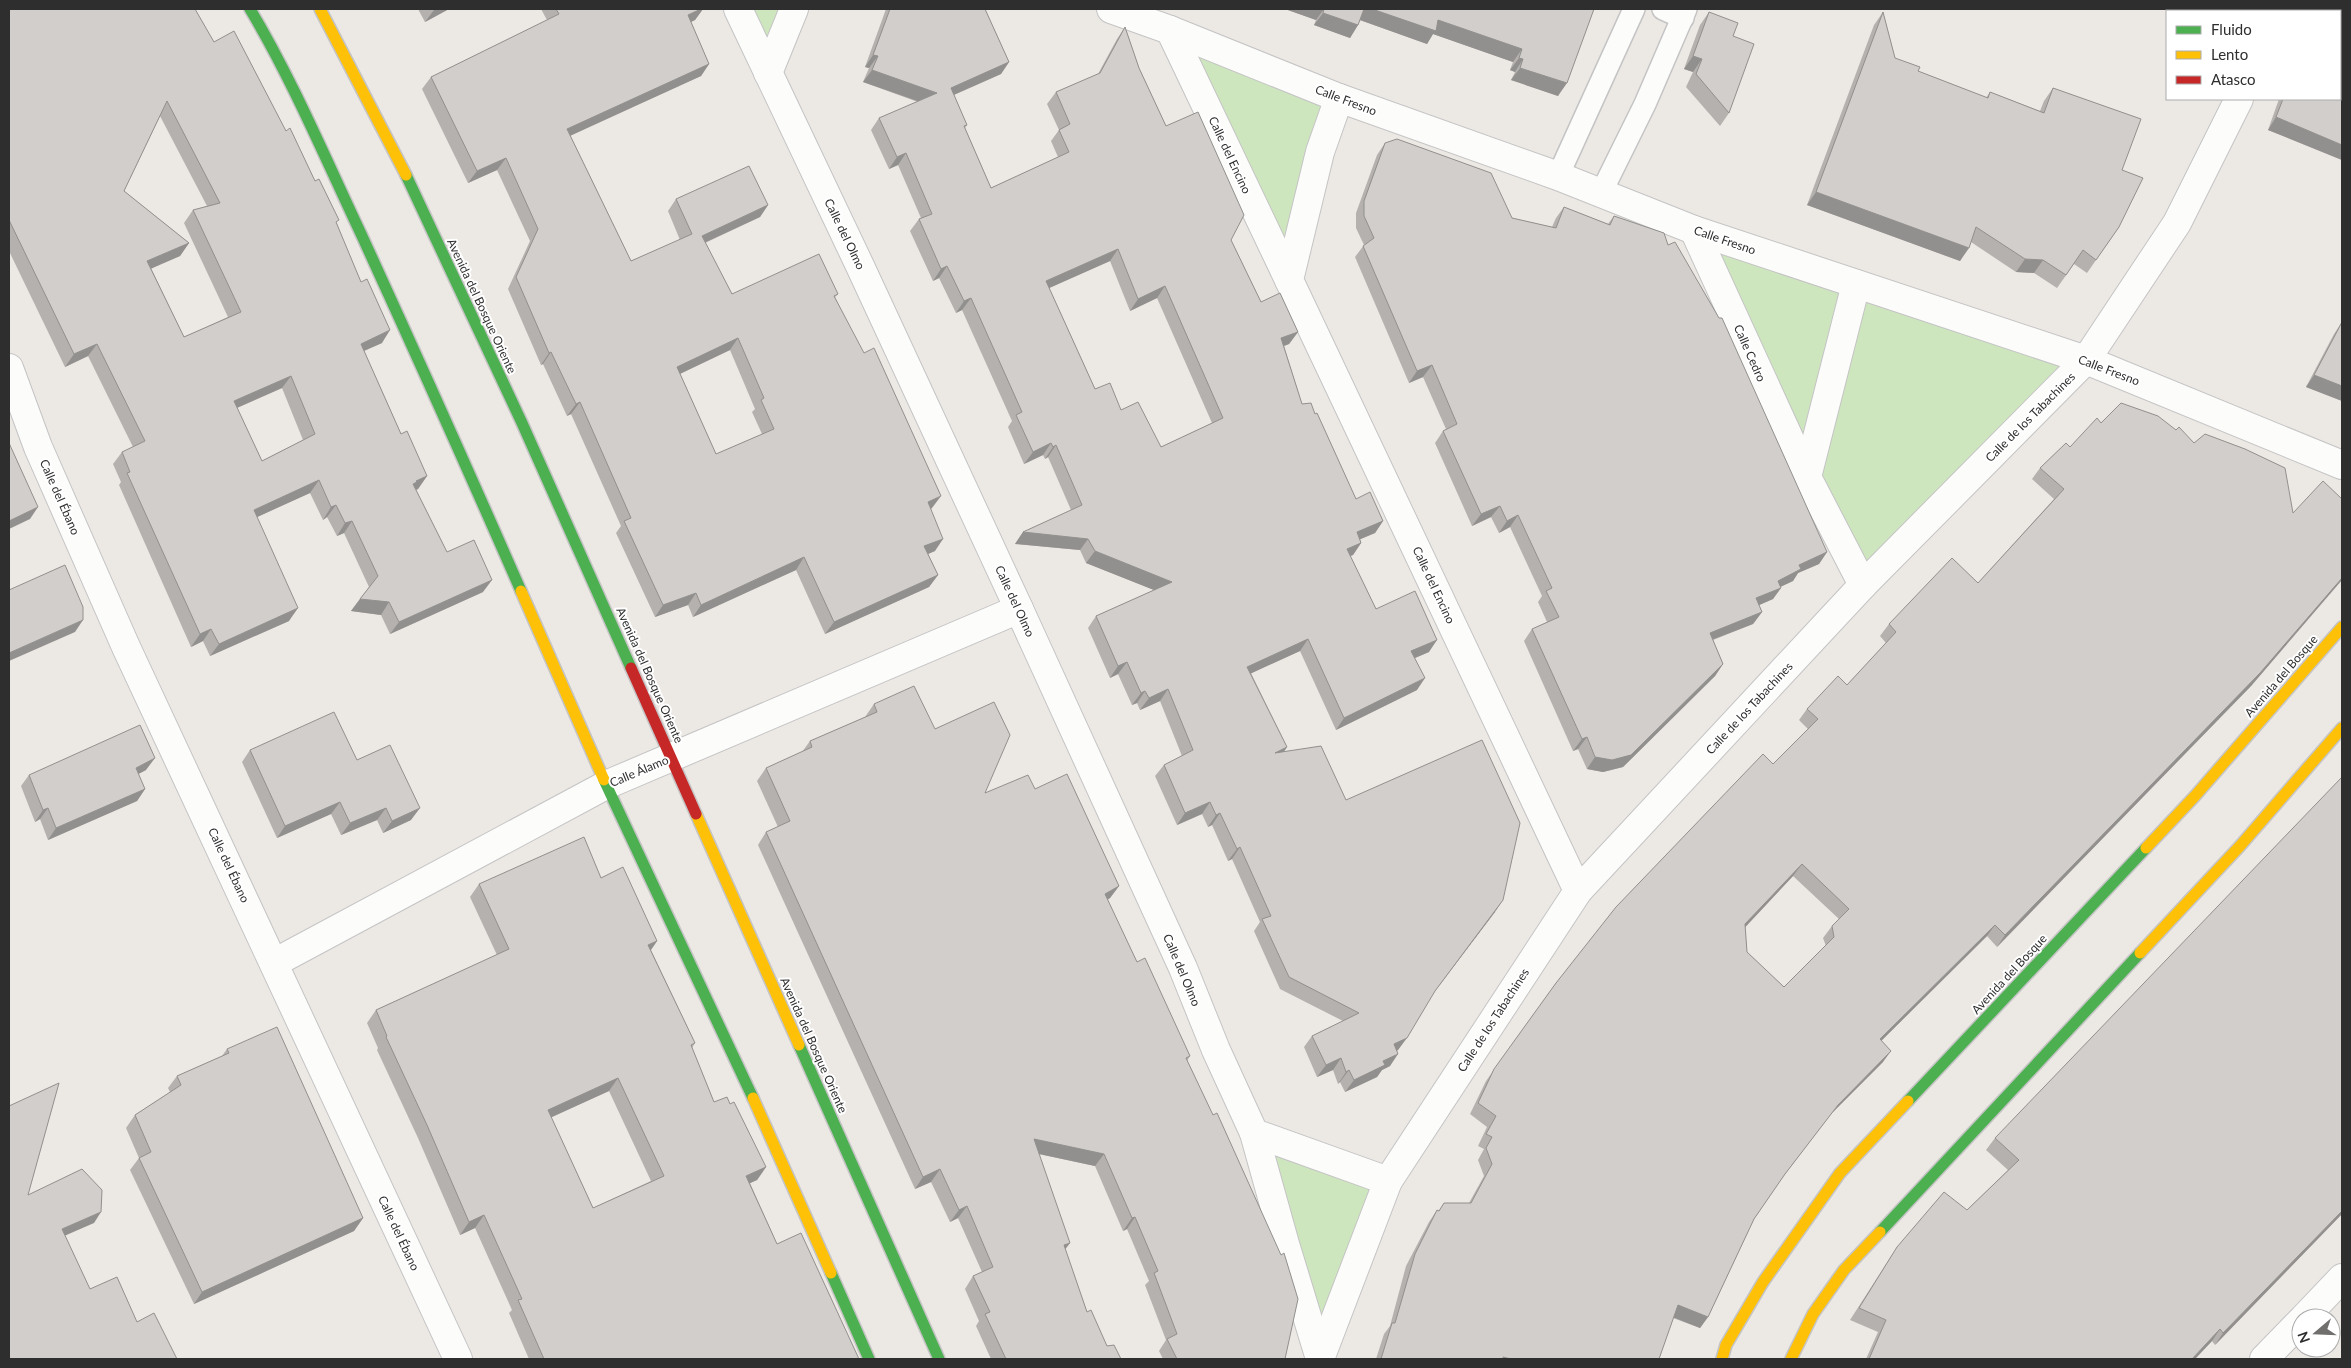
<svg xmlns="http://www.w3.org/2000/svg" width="2351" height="1368" viewBox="0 0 2351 1368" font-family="Lato,sans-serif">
<rect width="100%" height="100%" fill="#ece8e4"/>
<!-- green -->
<g fill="#cee6be">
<path d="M736 9H794L768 73Z"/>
<path d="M1170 30 1339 98 1289 280Z"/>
<path d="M1694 230 2086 360 1863 585Z"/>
<path d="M1254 1133 1388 1181 1320 1359Z"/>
</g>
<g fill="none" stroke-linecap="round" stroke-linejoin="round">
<defs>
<g id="lane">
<path d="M1663 9 1683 18"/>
<path d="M1558 176 1634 9"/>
<path d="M1601 193 1645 104 1686 9"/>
</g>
<g id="street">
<path d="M738 9 860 266 1019 609 1183 968 1216 1050 1254 1133 1388 1181"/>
<path d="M1111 9 1170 30 1339 98 1558 176 1694 230 2086 360 2342 465"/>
<path d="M2275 11 2276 9"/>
<path d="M1170 30 1289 280"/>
<path d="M768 73 794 9"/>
<path d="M1339 98 1320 152 1289 280 1578 891"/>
<path d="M1694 230 1807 477"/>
<path d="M1856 284 1807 477 1863 585"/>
<path d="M9 368 38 447 126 647 458 1359"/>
<path d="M274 963 606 785 1019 609"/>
<path d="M1254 1133 1285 1244 1320 1359"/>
<path d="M2304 1318 2342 1278"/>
<path d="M1320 1359 1388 1181 1578 891 1863 585 2086 360 2177 223 2239 99"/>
<path d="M2264 1359 2301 1321"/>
</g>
<g id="fast">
<path d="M250 9C292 79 327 162 362 236 416 354 469 472 521 591"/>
<path d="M406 175 522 423 631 668"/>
<path d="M604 780 753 1098"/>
<path d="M799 1045 939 1359"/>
<path d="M1908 1101 2146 848"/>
<path d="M1880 1232 2140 953"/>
<path d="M831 1273 869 1359"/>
</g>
<g id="slow">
<path d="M320 9 406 175"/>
<path d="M521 591 604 780"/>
<path d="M696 814 799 1045"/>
<path d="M2146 848 2195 796 2342 627"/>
<path d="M2140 953 2240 846 2342 728"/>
<path d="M753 1098 831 1273"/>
<path d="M1722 1359 1726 1345 1763 1282 1840 1173 1908 1101"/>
<path d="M1791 1359 1813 1314 1844 1270 1880 1232"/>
</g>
<path id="jam" d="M631 668 696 814"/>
</defs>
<!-- lane casing -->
<use href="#lane" stroke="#c5c4c5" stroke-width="24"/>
<!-- street casing -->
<use href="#street" stroke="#c5c4c5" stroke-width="30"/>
<!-- fast casing -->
<use href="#fast" stroke="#c5c4c5" stroke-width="14"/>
<!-- slow casing -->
<use href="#slow" stroke="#c5c4c5" stroke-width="14"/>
<!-- jam casing -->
<use href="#jam" stroke="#c5c4c5" stroke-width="14"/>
<!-- lane -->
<use href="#lane" stroke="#fcfcfb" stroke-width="21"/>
<!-- street -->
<use href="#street" stroke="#fcfcfb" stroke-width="28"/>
<!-- fast -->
<use href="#fast" stroke="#4caf50" stroke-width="11"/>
<!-- slow -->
<use href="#slow" stroke="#ffc107" stroke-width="11"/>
<!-- jam -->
<use href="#jam" stroke="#c62828" stroke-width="11"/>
</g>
<!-- wall -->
<g fill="#b4b1af" fill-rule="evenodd">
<path d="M9 9 214 42 286 131 315 181 337 224 382 343 364 351 401 434 427 476 418 489 416 490 447 552 483 592 390 634 381 615 351 611 369 587 344 533 337 536 327 517 323 520 310 493 257 517 289 621 210 656 203 641 191 647 119 485 121 482 113 464 122 452 133 447 88 356 65 367 9 251ZM160 116 207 206 193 210 184 223 228 317 184 337 151 268 180 256 189 243 124 191ZM282 388 303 440 262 461 237 408Z"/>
<path d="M418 9H449L425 22Z"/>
<path d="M541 9H703L695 20 691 22 709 64 701 76 570 135 631 261 680 240 668 211 676 199 768 205 760 217 705 243 732 294H838L835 297 932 508 931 509 935 551 928 554 938 575 929 587 825 634 796 570 693 617 688 605 655 617 616 533 621 526 571 414 567 416 543 364 541 365 508 289 530 241 497 170 468 183 422 89 431 77 547 20ZM730 350 755 409 752 412 762 434 716 454 680 374Z"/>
<path d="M886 9H985L1009 62 1001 74 954 95 967 125 965 128 991 188 1058 157 1051 141 1059 130 1047 104 1056 92 1098 74 1117 39 1125 27 1139 68 1166 126 1231 240 1261 302 1298 332 1289 344 1284 346 1302 404 1315 414 1356 499 1383 521 1375 533 1360 539 1361 543 1353 555 1350 556 1376 609 1429 652 1415 658 1417 690 1336 730 1300 651 1251 673 1287 747 1284 751 1346 800 1495 912 1432 995 1398 1050 1397 1051 1390 1066 1382 1070 1377 1077 1345 1092 1340 1082 1338 1084 1333 1070 1317 1077 1304 1047 1312 1036 1343 1021 1280 989 1254 931 1260 922 1232 859 1228 861 1212 825 1208 827 1202 814 1177 825 1155 776 1164 765 1182 756 1160 701 1140 710 1137 703 1132 705 1118 674 1110 678 1088 628 1096 616 1154 590 1086 563 1080 550 1015 544 1023 532 1071 510 1048 457 1045 459 1043 455 1024 464 1008 427 1012 421 962 310 956 313 939 278 933 281 910 231 919 219 921 218 898 165 889 169 871 130 879 118 918 102 863 82 869 68 865 67ZM1110 261 1130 311 1157 298 1212 423 1161 447 1095 389 1049 288Z"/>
<path d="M1285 9H1594L1558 96 1511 80 1515 72 1510 70 1513 62 1433 34 1427 44 1360 20 1358 25 1350 38 1314 25 1316 20Z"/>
<path d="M1709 12 1729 113 1720 126 1686 87 1693 72 1684 69 1700 25Z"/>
<path d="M1883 12 1895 58 1918 71 1986 98 1990 92 2040 111 2044 101 2053 88 2122 170 2119 227 2087 273 2074 264 2057 288 2034 273 2016 272 1971 242 1960 261 1807 205 1874 25Z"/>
<path d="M2342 28V160L2268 130 2279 99H2340Z"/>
<path d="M1385 143 1512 218 1552 227 1556 218 1564 207 1608 224 1614 216 1668 245 1827 552 1819 564 1798 573 1793 581 1780 587 1773 599 1759 605 1762 612 1753 624 1713 640 1723 664 1715 676 1623 767 1603 772 1587 769 1578 749 1573 751 1524 641 1532 629 1547 622 1538 602 1542 596 1510 527 1499 533 1491 517 1472 526 1435 443 1443 431 1446 429 1423 377 1409 383 1355 257 1364 245 1356 228V213L1377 155Z"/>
<path d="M2342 322V401L2306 387 2334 334Z"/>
<path d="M2066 443 2252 685 1997 947 1987 936 1881 1041 1883 1062 1829 1116 1780 1181 1754 1219 1708 1317 1700 1328 1673 1318 1659 1359H1376L1384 1334 1390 1326 1406 1266 1429 1222 1437 1210 1439 1211 1444 1203H1469L1484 1176 1478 1160 1484 1149 1478 1146 1487 1127 1470 1114 1486 1081 1556 983 1808 729 1799 720 1807 709 1847 685 1886 643 1880 636 1889 624 1978 583 2054 499 2032 479 2040 468ZM1793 876 1839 919 1832 926 1823 938 1826 946 1784 987 1747 952 1745 927Z"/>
<path d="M874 704 935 729 985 793 1035 789 1119 886 1110 898 1107 900 1137 962 1190 1056 1187 1061 1285 1359H1163L1159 1351 1166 1340 1145 1285 1149 1281 1127 1229 1123 1231 1095 1166 1039 1154 1065 1249 1087 1312 1107 1346 1121 1359H991L976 1326 979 1321 965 1289 973 1276 982 1272 958 1218 950 1222 931 1182 915 1189 758 845 766 832 778 827 757 781 766 768 802 752 810 741 865 717Z"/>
<path d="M250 750 357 760 411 820 383 833 377 820 341 835 331 814 277 838 242 762Z"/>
<path d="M146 770 138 774 145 789 137 801 48 840 40 819 35 822 21 786 29 775Z"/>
<path d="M601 878 657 941 651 950 695 1043 692 1048 714 1102 730 1104 766 1167 757 1180 750 1183 777 1244 859 1359H529L509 1313 512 1310 475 1228 460 1235 418 1138 377 1050 378 1048 367 1023 376 1010 497 955 470 897 479 884ZM609 1091 651 1181 593 1208 551 1117Z"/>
<path d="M227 1049 363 1218 354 1231 194 1304 130 1170 139 1158 126 1128 135 1115 170 1092 168 1088 177 1076 222 1056Z"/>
<path d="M1995 1138 2342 1214 2215 1345 2212 1341 2195 1359H1866L1878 1332 1850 1320 1897 1247 1967 1210 2008 1170 1986 1150Z"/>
</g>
<!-- shaded-wall -->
<g fill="#92908e">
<path d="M436 9H449L425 22 434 10Z"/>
<path d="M701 9H703L695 20 680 27 688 15Z"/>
<path d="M1285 9H1324L1316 20Z"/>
<path d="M1364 9H1372L1438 20 1522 49 1513 62 1433 34 1427 44 1357 19Z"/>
<path d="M1323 13 1358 25 1350 38 1314 25Z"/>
<path d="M873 55 878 56 869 68 865 67Z"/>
<path d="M1693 56 1702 59 1693 72 1684 69Z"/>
<path d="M1519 58 1523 59 1515 72 1510 70Z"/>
<path d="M1009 62 1001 74 942 100 951 88Z"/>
<path d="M709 64 701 76 559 141 567 129Z"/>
<path d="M1520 68 1567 83 1558 96 1511 80Z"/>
<path d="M872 70 937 93 929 105 863 82Z"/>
<path d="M2276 117 2342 145V160L2268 130Z"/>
<path d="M906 153 898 165 889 169 897 157Z"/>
<path d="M506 158 497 170 468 183 477 171Z"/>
<path d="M1816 192 1969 248 1960 261 1807 205Z"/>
<path d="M768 205 760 217 693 248 702 236Z"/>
<path d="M189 243 180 256 139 274 147 261Z"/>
<path d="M1118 249 1110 261 1038 293 1046 281Z"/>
<path d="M2025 259 2043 260 2034 273 2016 272Z"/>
<path d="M947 266 939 278 933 281 941 269Z"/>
<path d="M1165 286 1157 298 1130 311 1138 299Z"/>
<path d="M971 298 962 310 956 313 964 301Z"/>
<path d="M390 330 382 343 352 356 361 344Z"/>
<path d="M1298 332 1289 344 1273 350 1281 338Z"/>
<path d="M738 338 730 350 669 379 677 367Z"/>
<path d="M97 344 88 356 65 367 74 354Z"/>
<path d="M551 352 543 364 541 365 549 353Z"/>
<path d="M1432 365 1423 377 1409 383 1417 371Z"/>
<path d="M2314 375 2342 386V401L2306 387Z"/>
<path d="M291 376 282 388 225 413 234 401Z"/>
<path d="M580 402 571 414 567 416 576 404Z"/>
<path d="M1051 443 1043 455 1024 464 1033 452Z"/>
<path d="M1056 445 1048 457 1045 459 1053 447Z"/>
<path d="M427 476 418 489 411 492 404 497 416 481Z"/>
<path d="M319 480 310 493 246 522 254 510Z"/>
<path d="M941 496 932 508 919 514 928 502Z"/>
<path d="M336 505 327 517 323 520 331 507Z"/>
<path d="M1500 506 1491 517 1472 526 1481 514Z"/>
<path d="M38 507 30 519 9 529V521Z"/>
<path d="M1518 515 1510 527 1499 533 1507 521Z"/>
<path d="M352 521 344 533 337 536 345 523Z"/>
<path d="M1383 521 1375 533 1349 544 1357 532Z"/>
<path d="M1023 532 1088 539 1080 550 1015 544Z"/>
<path d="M943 539 935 551 916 559 924 546Z"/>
<path d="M1361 543 1353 555 1338 561 1347 549Z"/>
<path d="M1095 551 1172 582 1164 594 1086 563Z"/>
<path d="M1827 552 1819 564 1798 573 1793 581 1769 592 1778 581 1799 565Z"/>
<path d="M804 557 796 570 693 617 701 605Z"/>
<path d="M938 575 929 587 825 634 834 622Z"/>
<path d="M2342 578V580L2252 685 1997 947 2005 935Z"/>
<path d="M492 580 483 592 390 634 399 622Z"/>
<path d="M1781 588 1773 599 1748 610 1756 598Z"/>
<path d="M696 593 688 605 655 617 663 605Z"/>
<path d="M360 599 389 602 381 615 351 611Z"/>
<path d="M298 608 289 621 210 656 219 644Z"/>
<path d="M1762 612 1753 624 1701 644 1710 633Z"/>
<path d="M83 620 75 632 9 661V653Z"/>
<path d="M211 629 203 641 191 647 200 634Z"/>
<path d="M1308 639 1300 651 1239 679 1247 667Z"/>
<path d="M1437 640 1429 652 1403 663 1411 651Z"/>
<path d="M1127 662 1118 674 1110 678 1118 666Z"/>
<path d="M1723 664 1715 676 1623 767 1603 772 1587 769 1595 757Z"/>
<path d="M1425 678 1417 690 1336 730 1344 718Z"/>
<path d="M1168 689 1160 701 1140 710 1149 698Z"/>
<path d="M1145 691 1137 703 1132 705 1141 693Z"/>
<path d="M1587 737 1578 749 1573 751 1582 739Z"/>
<path d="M1287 747 1279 759 1275 753Z"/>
<path d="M155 758 146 770 127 780 136 768Z"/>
<path d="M145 789 137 801 48 840 56 828Z"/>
<path d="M340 802 331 814 277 838 285 826Z"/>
<path d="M1210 802 1202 814 1177 825 1185 813Z"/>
<path d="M48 808 40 819 35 822 43 810Z"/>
<path d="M386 808 377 820 341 835 350 823Z"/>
<path d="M420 808 411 820 383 833 392 821Z"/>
<path d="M1220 813 1212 825 1208 827 1216 815Z"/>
<path d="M1240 847 1232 859 1228 861 1237 849Z"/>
<path d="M1802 864 1793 876 1737 936 1745 924Z"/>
<path d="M1119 886 1110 898 1096 907 1105 894Z"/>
<path d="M1503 900 1495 912 1426 1003 1435 991Z"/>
<path d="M1995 925 1987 936 1871 1051 1880 1039Z"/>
<path d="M657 941 648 954V945Z"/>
<path d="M1407 1038 1398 1050 1385 1056 1394 1044Z"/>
<path d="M1891 1051 1883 1062 1829 1116 1776 1185 1838 1105Z"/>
<path d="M1398 1054 1390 1066 1382 1070 1377 1077 1345 1092 1354 1080 1383 1061Z"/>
<path d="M1341 1058 1333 1070 1317 1077 1326 1065Z"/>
<path d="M1349 1070 1340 1082 1338 1084 1346 1072Z"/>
<path d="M618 1078 609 1091 539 1123 548 1110Z"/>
<path d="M1034 1139 1104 1154 1095 1166 1025 1151Z"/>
<path d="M766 1167 757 1180 737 1189 746 1176Z"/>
<path d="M940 1169 931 1182 915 1189 923 1177Z"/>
<path d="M967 1206 958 1218 950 1222 959 1210Z"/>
<path d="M2342 1211V1214L2215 1345 2223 1333Z"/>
<path d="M101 1212 94 1223 55 1240 62 1229Z"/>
<path d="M484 1215 475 1228 460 1235 469 1222Z"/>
<path d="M1135 1217 1127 1229 1123 1231 1132 1218Z"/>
<path d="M363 1218 354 1231 194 1304 202 1292Z"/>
<path d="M1070 1243 1061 1255 1064 1245Z"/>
<path d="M1678 1305 1708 1317 1700 1328 1670 1316Z"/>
<path d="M2220 1329 2212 1341 2195 1359H2192Z"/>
</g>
<!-- building -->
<g fill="#d1cecb" stroke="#92908e" fill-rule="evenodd">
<path d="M9 9H195L214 42 234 31 286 131 290 128 315 181 319 179 339 220 336 222 361 282 367 279 390 330 361 344 401 434 407 431 427 476 416 481 417 482 413 484 447 552 474 540 492 580 399 622 389 602 360 599 378 576 352 521 345 523 336 505 331 507 319 480 254 510 298 608 219 644 211 629 200 634 127 473 130 472 122 452 145 441 97 344 74 354 9 220ZM167 101 220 203 193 210 241 312 184 337 147 261 189 243 124 191ZM291 376 315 434 262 461 234 401Z"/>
<path d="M556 9H701L688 15 709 64 567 129 631 261 692 234 676 199 749 166 768 205 702 236 732 294 819 254 838 294 834 296 864 353 874 348 941 496 928 502 943 539 924 546 938 575 834 622 804 557 701 605 696 593 663 605 624 521 631 518 580 402 576 404 551 352 549 353 516 277 538 229 506 158 477 171 431 77 559 14ZM738 338 764 398 761 400 774 429 716 454 677 367Z"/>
<path d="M890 9H985L1009 62 951 88 967 125 964 126 991 188 1069 152 1059 130 1070 124 1056 92 1100 73 1125 27 1139 68 1166 126 1198 112 1244 215 1231 240 1261 302 1280 293 1298 332 1281 338 1302 404 1311 403 1315 414 1317 413 1356 499 1370 492 1383 521 1357 532 1361 543 1347 549 1376 609 1415 591 1437 640 1411 651 1425 678 1344 718 1308 639 1247 667 1287 747 1275 753 1321 746 1346 800 1482 740 1520 823 1503 900 1435 991 1407 1038 1394 1044 1398 1054 1383 1061 1385 1065 1354 1080 1349 1070 1346 1072 1341 1058 1326 1065 1312 1036 1359 1013 1289 977 1262 919 1271 916 1240 847 1237 849 1220 813 1216 815 1210 802 1185 813 1164 765 1193 750 1168 689 1149 698 1145 691 1141 693 1127 662 1118 666 1096 616 1172 582 1095 551 1088 539 1023 532 1082 505 1056 445 1053 447 1051 443 1033 452 1016 415 1022 412 971 298 964 301 947 266 941 269 919 219 932 214 906 153 897 157 879 118 937 93 872 70 878 56 873 55ZM1118 249 1138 299 1165 286 1223 418 1161 447 1138 402 1121 410 1110 383 1095 389 1046 281Z"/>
<path d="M1324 9H1364L1358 25 1323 13Z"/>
<path d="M1372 9H1594L1567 83 1520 68 1523 59 1519 58 1522 49 1438 20 1436 31Z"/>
<path d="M1709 12 1738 23 1733 36 1754 44 1729 113 1696 74 1702 59 1693 56Z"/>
<path d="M1883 12 1895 58 1920 67 1918 71 1988 98 1990 92 2044 113 2053 88 2141 119 2122 170 2143 178 2119 227 2096 260 2083 250 2066 275 2043 260 2025 259 1976 227 1969 248 1816 192Z"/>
<path d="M2340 27 2342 28V145L2276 117 2283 99H2340Z"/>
<path d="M1397 139 1491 173 1512 218 1556 228 1564 207 1610 225 1614 216 1664 233 1668 245 1675 242 1719 318H1722L1827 552 1799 565 1801 569 1778 581 1781 588 1756 598 1762 612 1710 633 1723 664 1631 755 1612 760 1595 757 1587 737 1582 739 1532 629 1559 617 1546 591 1552 588 1518 515 1507 521 1500 506 1481 514 1443 431 1457 424 1432 365 1417 371 1363 246 1374 238 1364 216V201L1385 143Z"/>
<path d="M2342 322V386L2314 375Z"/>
<path d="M2121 403 2158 416 2176 430 2179 427 2194 443 2205 434 2245 449 2285 468 2293 513 2323 481 2342 499V578L2260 673 2005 935 1995 925 1880 1039 1891 1051 1838 1105 1785 1174 1754 1219 1708 1317 1678 1305 1659 1359H1511L1503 1357V1359H1381L1392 1323H1395L1415 1254 1437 1210 1439 1211 1444 1203H1471L1492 1164 1486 1148 1492 1137 1486 1134 1496 1116 1478 1103 1494 1069 1556 983 1616 907 1763 754 1773 764 1818 719 1807 709 1838 676 1847 685 1896 632 1889 624 1952 558 1978 583 2064 489 2040 468 2066 443 2070 447 2097 418 2101 423ZM1802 864 1849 909 1832 926 1834 937 1784 987 1747 952 1745 924Z"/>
<path d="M9 443 38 507 9 521Z"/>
<path d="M65 565 83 607V620L9 653V590Z"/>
<path d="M914 686 935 729 994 702 1010 735 985 793 1028 775 1035 789 1067 774 1119 886 1105 894 1137 962 1145 958 1190 1056 1186 1058 1213 1115 1217 1113 1281 1255 1284 1253 1298 1299 1285 1359H1177L1167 1339 1177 1334 1154 1273 1158 1271 1135 1217 1132 1218 1104 1154 1034 1139 1070 1243 1064 1245 1087 1312 1091 1310 1107 1346 1114 1345 1121 1359H1006L985 1314 990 1312 973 1276 993 1267 967 1206 959 1210 940 1169 923 1177 766 832 790 821 766 768 812 747 810 741 877 712 874 704Z"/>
<path d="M334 712 357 760 390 745 420 808 392 821 386 808 350 823 340 802 285 826 250 750Z"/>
<path d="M140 725 155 758 136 768 145 789 56 828 48 808 43 810 29 775Z"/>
<path d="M2342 777V1211L2223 1333 2220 1329 2192 1359H1869L1886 1320 1859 1308 1897 1247 1944 1192 1967 1210 2019 1160 1995 1138Z"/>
<path d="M584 837 601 878 623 867 657 941 648 945 695 1043 691 1045 714 1102 727 1097 730 1104 734 1102 766 1167 746 1176 777 1244 801 1233 859 1359H544L518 1300 522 1299 484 1215 469 1222 427 1125 386 1037 387 1036 376 1010 509 949 479 884ZM618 1078 664 1176 593 1208 548 1110Z"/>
<path d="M277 1027 363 1218 202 1292 139 1158 151 1152 135 1115 181 1085 177 1076 229 1053 227 1049Z"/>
<path d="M59 1083 28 1195 82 1169 102 1190 101 1212 62 1229 90 1289 117 1277 137 1322 154 1313 177 1359H9V1106Z"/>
</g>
<g text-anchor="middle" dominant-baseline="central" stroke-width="4" stroke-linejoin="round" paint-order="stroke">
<!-- street labels -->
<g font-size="12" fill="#2e2e2e" stroke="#fff">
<text transform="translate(1346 100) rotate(21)">Calle Fresno</text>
<text transform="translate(1230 155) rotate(65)">Calle del Encino</text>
<text transform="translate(845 234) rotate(64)">Calle del Olmo</text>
<text transform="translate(1725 240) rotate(19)">Calle Fresno</text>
<text transform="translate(482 306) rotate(65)">Avenida del Bosque Oriente</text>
<text transform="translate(1750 353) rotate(66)">Calle Cedro</text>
<text transform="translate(2109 370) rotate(21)">Calle Fresno</text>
<text transform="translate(2030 417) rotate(-45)">Calle de los Tabachines</text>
<text transform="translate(60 497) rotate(66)">Calle del Ébano</text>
<text transform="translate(1434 585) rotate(65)">Calle del Encino</text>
<text transform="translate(1015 601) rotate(65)">Calle del Olmo</text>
<text transform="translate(650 675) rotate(66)">Avenida del Bosque Oriente</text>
<text transform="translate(2281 676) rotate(-49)">Avenida del Bosque</text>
<text transform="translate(1749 708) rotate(-47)">Calle de los Tabachines</text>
<text transform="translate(639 771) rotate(-23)">Calle Álamo</text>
<text transform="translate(229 865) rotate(65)">Calle del Ébano</text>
<text transform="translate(1182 970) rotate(67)">Calle del Olmo</text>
<text transform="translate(2009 974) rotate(-47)">Avenida del Bosque</text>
<text transform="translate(1493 1020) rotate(-57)">Calle de los Tabachines</text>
<text transform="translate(814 1045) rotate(66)">Avenida del Bosque Oriente</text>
<text transform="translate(399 1233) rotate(65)">Calle del Ébano</text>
</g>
</g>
<!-- border -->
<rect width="2351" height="1368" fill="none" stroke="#2e2e2e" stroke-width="20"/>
<!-- legend -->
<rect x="2166" y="10" width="175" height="90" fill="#ffffff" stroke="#ababab"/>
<rect x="2176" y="26" width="25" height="8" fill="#4caf50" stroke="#ababab"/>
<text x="2211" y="35" font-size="15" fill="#2e2e2e">Fluido</text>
<rect x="2176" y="51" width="25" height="8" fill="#ffc107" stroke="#ababab"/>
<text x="2211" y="60" font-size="15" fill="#2e2e2e">Lento</text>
<rect x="2176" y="76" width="25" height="8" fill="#c62828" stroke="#ababab"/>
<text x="2211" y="85" font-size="15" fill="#2e2e2e">Atasco</text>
<!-- north arrow -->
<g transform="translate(2316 1333) rotate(251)"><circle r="24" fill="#ffffff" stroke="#ababab"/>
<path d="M0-4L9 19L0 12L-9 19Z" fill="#706f6e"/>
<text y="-8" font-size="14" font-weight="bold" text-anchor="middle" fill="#2e2e2e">N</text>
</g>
</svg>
